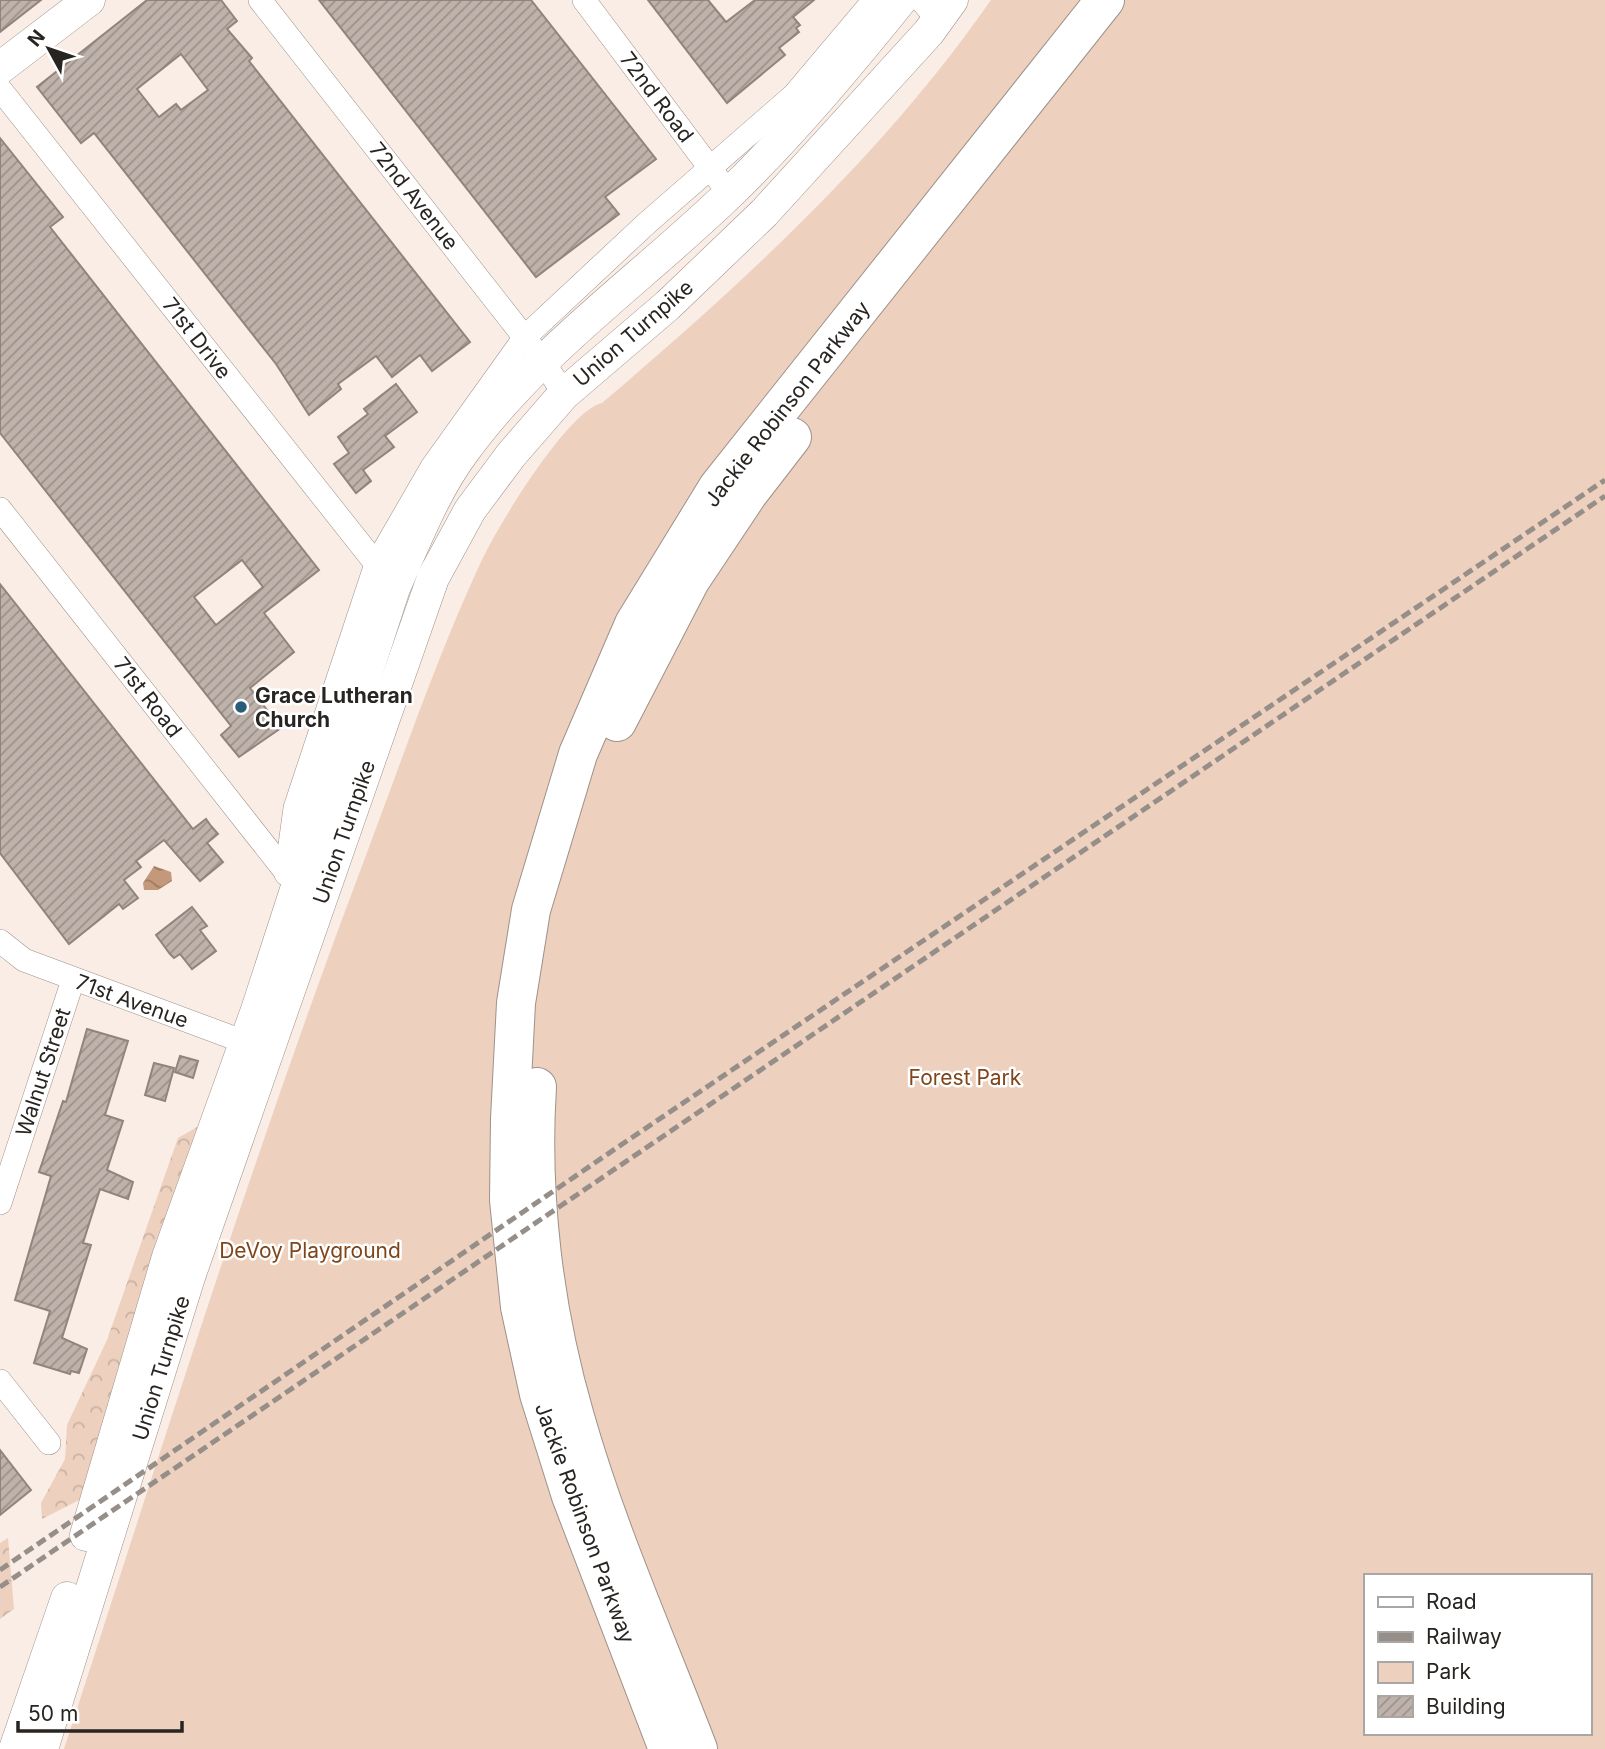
<svg xmlns="http://www.w3.org/2000/svg" width="1605" height="1749" viewBox="0 0 1605 1749" font-family="Inter,sans-serif">
<defs>
<pattern id="forest-crowns" width="20" height="18" patternUnits="userSpaceOnUse" patternTransform="scale(1.75)"><rect width="20" height="18" fill="#edd0be"/><path d="M2 6a3 3 0 1 1 6 0M12 15a3 3 0 1 1 6 0" fill="none" stroke="#cbb2a3"/></pattern>
<pattern id="water-waves" width="16" height="10" patternUnits="userSpaceOnUse" patternTransform="scale(1.75)"><rect width="16" height="10" fill="#c4987b"/><path d="M0 5q4-4 8 0t8 0" fill="none" stroke="#9f7c64"/></pattern>
<pattern id="building-hatch" width="6" height="6" patternUnits="userSpaceOnUse" patternTransform="scale(1.75)"><rect width="6" height="6" fill="#bfb2ab"/><path d="M-1 1l2-2M0 6l6-6M5 7l2-2" fill="none" stroke="#9b918b"/></pattern>
</defs>
<rect width="100%" height="100%" fill="#faede5"/>
<!-- forest -->
<g fill="url(#forest-crowns)">
<path d="M197 1127 196 1145 89 1495 42 1519 41 1503 65 1459 67 1425 107 1340 178 1138Z"/>
<path d="M8 1538 14 1609 0 1619V1543Z"/>
</g>
<!-- green -->
<path fill="#edd0be" fill-rule="evenodd" d="M991 0H1605V1749H64C161 1451 254 1151 365 858 402 760 436 659 480 564 495 530 568 410 602 403 745 281 883 155 991 0ZM1365 1576H1589V1733H1365Z"/>
<!-- water -->
<path fill="url(#water-waves)" d="M154 866 171 872 172 881 158 890H144L143 883Z"/>
<!-- building -->
<g fill="url(#building-hatch)" stroke="#90847d" stroke-width="2" fill-rule="evenodd">
<path d="M0 0H41L0 32Z"/>
<path d="M147 0H221L237 21 227 29 252 58 249 61 470 342 432 371 420 355 392 377 376 356 338 384 341 389 309 415 276 364 94 133 81 143 37 87ZM181 54 208 90 181 110 176 104 159 117 137 89Z"/>
<path d="M319 0H531L656 159 605 197 619 214 536 277Z"/>
<path d="M648 0H708L726 22 755 0H814L793 17 800 25 796 28 799 32 779 48 785 55 727 103Z"/>
<path d="M0 138 63 217 50 227 319 570 264 613 294 652 250 688 281 728 239 757 221 735 231 726 0 433ZM242 560 263 587 216 625 194 597Z"/>
<path d="M396 384 417 412 385 436 394 447 363 470 371 481 356 493 334 464 349 453 338 437 368 414 364 409Z"/>
<path d="M0 584 193 829 206 819 211 826 218 834 207 843 223 862 200 881 164 840 136 861 141 867 124 880 138 898 123 909 119 904 69 944 0 853Z"/>
<path d="M192 907 207 926 200 930 216 951 192 969 180 954 174 958 170 954 156 935Z"/>
<path d="M87 1029 128 1041 105 1115 123 1121 107 1170 133 1182 128 1199 100 1189 83 1243 91 1245 62 1338 87 1349 79 1373 71 1371 70 1374 34 1363 50 1311 15 1300 51 1176 39 1172 63 1101 66 1102Z"/>
<path d="M180 1056 198 1061 193 1078 175 1072Z"/>
<path d="M154 1063 174 1068 165 1101 145 1095Z"/>
<path d="M0 1450 31 1490 0 1515Z"/>
</g>
<g fill="none" stroke-linecap="round" stroke-linejoin="round">
<defs>
<g id="minor">
<path d="M260 0 543 361 564 394"/>
<path d="M584 0 719 180"/>
<path d="M921 0 938 20"/>
<path d="M0 89 384 574"/>
<path d="M0 509 292 880"/>
<path d="M286 874 295 808 376 564 432 467 525 337 647 223 794 95 874 0"/>
<path d="M0 941 24 960 258 1047"/>
<path d="M0 1203 73 980"/>
<path d="M0 1381 49 1443"/>
</g>
<g id="secondary">
<path d="M0 68 89 0"/>
<path d="M86 1535 168 1257 257 1010 394 588C415 542 434 491 464 451 537 351 641 279 729 194 792 133 847 67 901 0"/>
<path d="M15 1749 67 1598"/>
<path d="M42 1749 189 1277 433 578 470 510 511 455 564 394 668 305 764 213 929 32 952 0"/>
</g>
<g id="motorway">
<path d="M617 722 690 581 748 494 792 437"/>
<path d="M537 1087C530 1196 544 1311 575 1417 607 1530 656 1639 698 1749"/>
<path d="M668 1749 571 1496 539 1394 520 1307 509 1200 510 1119 516 1003 531 910 578 754 634 624 718 487 1105 0"/>
</g>
</defs>
<!-- minor casing -->
<use href="#minor" stroke="#9d928a" stroke-width="24"/>
<!-- secondary casing -->
<use href="#secondary" stroke="#9d928a" stroke-width="33"/>
<!-- motorway casing -->
<use href="#motorway" stroke="#9d928a" stroke-width="40"/>
<!-- minor -->
<use href="#minor" stroke="#fff" stroke-width="23"/>
<!-- secondary -->
<use href="#secondary" stroke="#fff" stroke-width="32"/>
<!-- motorway -->
<use href="#motorway" stroke="#fff" stroke-width="38"/>
<!-- rail -->
<g stroke="#968e88" stroke-width="5" stroke-dasharray="10 5" stroke-linecap="butt">
<path d="M0 1570 615 1149 1605 480"/>
<path d="M0 1587 1605 496"/>
</g>
</g>
<!-- markers -->
<circle fill="#285d79" stroke="#fff" stroke-width="2.5" cx="241" cy="707" r="7"/>
<g text-anchor="middle" dominant-baseline="central" stroke-width="5" stroke-linejoin="round" paint-order="stroke">
<!-- street labels -->
<g font-size="21" fill="#282421" stroke="#fff">
<text transform="translate(657 97) rotate(53)">72nd Road</text>
<text transform="translate(414 196) rotate(52)">72nd Avenue</text>
<text transform="translate(633 333) rotate(-41)">Union Turnpike</text>
<text transform="translate(197 338) rotate(52)">71st Drive</text>
<text transform="translate(787 404) rotate(-52)">Jackie Robinson Parkway</text>
<text transform="translate(148 697) rotate(52)">71st Road</text>
<text transform="translate(344 832) rotate(-71)">Union Turnpike</text>
<text transform="translate(132 1001) rotate(20)">71st Avenue</text>
<text transform="translate(43 1072) rotate(-72)">Walnut Street</text>
<text transform="translate(161 1368) rotate(-73)">Union Turnpike</text>
<text transform="translate(585 1523) rotate(70)">Jackie Robinson Parkway</text>
</g>
<!-- poi labels -->
<g font-size="21" font-weight="bold" fill="#282421" stroke="#fff" text-anchor="start">
<text x="255" y="695">Grace Lutheran<tspan x="255" dy="24">Church</tspan></text>
</g>
<!-- park labels -->
<g font-size="21" fill="#80461b" stroke="#fff">
<text x="965" y="1077">Forest Park</text>
<text x="310" y="1250">DeVoy Playground</text>
</g>
</g>
<!-- legend -->
<rect x="1364" y="1574" width="228" height="161" fill="#ffffff" stroke="#a9a7a6" stroke-width="2"/>
<rect x="1378" y="1597" width="35" height="10" fill="#ffffff" stroke="#a9a7a6" stroke-width="2"/>
<text x="1426" y="1609" font-size="21" fill="#282421">Road</text>
<rect x="1378" y="1632" width="35" height="10" fill="#968e88" stroke="#a9a7a6" stroke-width="2"/>
<text x="1426" y="1644" font-size="21" fill="#282421">Railway</text>
<rect x="1378" y="1662" width="35" height="21" fill="#edd0be" stroke="#a9a7a6" stroke-width="2"/>
<text x="1426" y="1679" font-size="21" fill="#282421">Park</text>
<rect x="1378" y="1696" width="35" height="21" fill="url(#building-hatch)" stroke="#a9a7a6" stroke-width="2"/>
<text x="1426" y="1714" font-size="21" fill="#282421">Building</text>
<!-- north arrow -->
<g transform="translate(49 49) rotate(310)" stroke="#ffffff" stroke-width="5" paint-order="stroke">
<path d="M0-5L12 26L0 18L-12 26Z" fill="#282421"/>
<text y="-10" font-size="19" font-weight="bold" text-anchor="middle" fill="#282421">N</text>
</g>
<!-- scale -->
<path d="M18 1721v10h164v-10" fill="none" stroke="#282421" stroke-width="3.5"/>
<text x="28" y="1721" font-size="21" fill="#282421" stroke="#ffffff" stroke-width="5" paint-order="stroke">50 m</text>
</svg>
